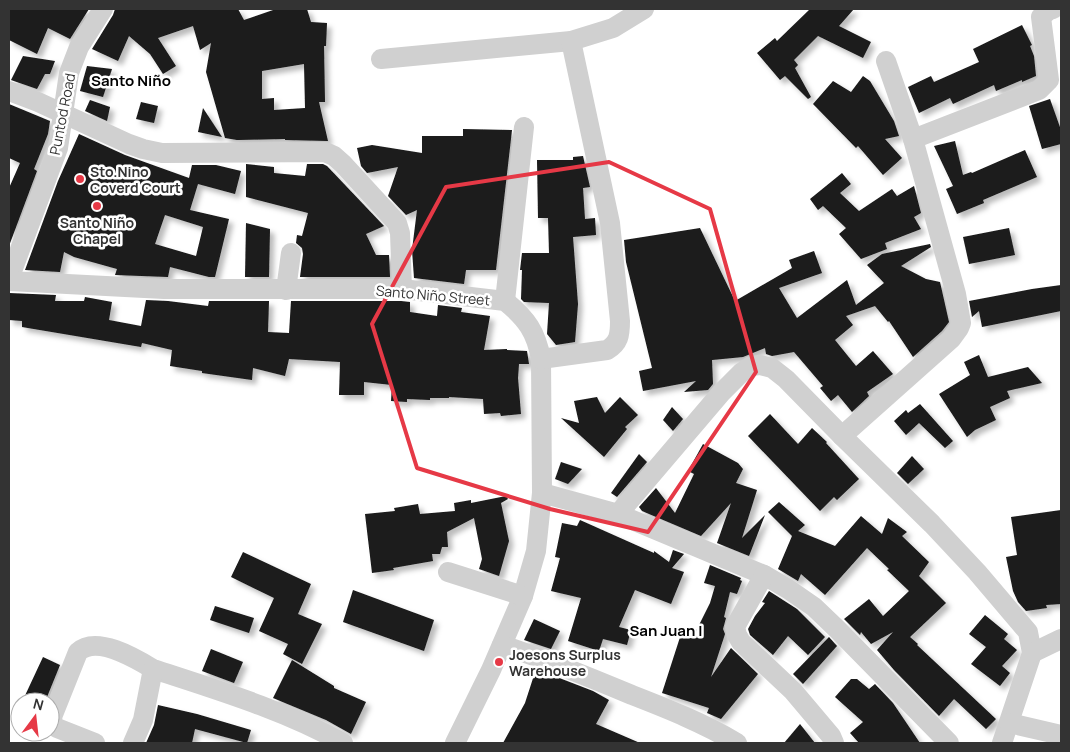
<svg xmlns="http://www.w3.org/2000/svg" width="1070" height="752" viewBox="0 0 1070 752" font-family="Manrope,sans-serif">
<defs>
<filter id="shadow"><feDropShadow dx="4.5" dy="4.5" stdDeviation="2.5" flood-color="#0004"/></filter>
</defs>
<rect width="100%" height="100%" fill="#fff"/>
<!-- building -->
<g fill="#1a1a1a" fill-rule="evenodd" filter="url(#shadow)">
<path d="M9 9H89L70 39 48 28 37 54 9 40Z"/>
<path d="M115 9H238L244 20 276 9H307L311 22 327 23 326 46H324L325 102H319L328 141 285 140V139L237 140 225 138 206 72 211 43 200 50 193 26 158 38 176 66 163 74 150 54 129 36 118 61 92 49 113 15ZM304 64 305 108 274 110V98L262 99V71Z"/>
<path d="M810 9H854L839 26 871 42 863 58 818 36 794 60 798 65 795 68 811 97 808 99 785 76 780 80 757 53 775 38 777 41Z"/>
<path d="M1022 25 1032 45 1030 46 1034 56 1036 76 1022 82V80L996 91 994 85 953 104 950 98 919 113 908 87 931 76 934 82 979 62 973 49Z"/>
<path d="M23 56 55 61 50 74H45L37 89 11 80Z"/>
<path d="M87 66 112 69 103 97 80 91Z"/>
<path d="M863 76 870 81 894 121 899 136 885 139 902 158 883 175 858 146 856 148 813 104 833 81 851 92Z"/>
<path d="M1050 99 1061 130V144L1042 149 1029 106Z"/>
<path d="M90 100 110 107 107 121 85 111Z"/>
<path d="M141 102 158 106 154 123 136 119Z"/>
<path d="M9 104 50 121 48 134 34 169 37 171 9 246V188L20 163 9 158Z"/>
<path d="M203 108 222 137 198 132Z"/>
<path d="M463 129 512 130 496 270H466L464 284 414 278 412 250 417 210 406 215 388 196 398 167 367 173 361 166 357 148 372 145 422 153V136H463Z"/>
<path d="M79 134 125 155 189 178 192 165H216L241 171 235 194 198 184 190 210 229 219 215 277H209L170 267 168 277 115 275 117 269 74 257 64 252 60 272 25 270 58 181ZM165 215 203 227 196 256 155 244Z"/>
<path d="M955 141 963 175 971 172 972 173 1025 150 1037 177 983 200 984 203 957 214 946 189 953 186 934 146Z"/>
<path d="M583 156 590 187 583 188 585 219 595 218 596 235 573 237 578 304 575 342 556 345 547 334 549 303 524 302 521 299 522 270H520L522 253H549L548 218H538L537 160H573V157Z"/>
<path d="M246 164 274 167V173L305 176 307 164H323L327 166 384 226 366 234 376 255H389L390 277H300L303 254 302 248 296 243 297 235 302 236 308 213 246 197Z"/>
<path d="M842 173 851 184 840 193 859 211 892 189 897 196 914 186 921 213 914 217 921 229 885 243 887 249 861 259 839 234 846 228 823 206 818 210 810 199Z"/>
<path d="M246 223 270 229 269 277H245Z"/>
<path d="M700 228 735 301 792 268 789 260 814 251 822 273 779 288 797 318 847 280 856 305 884 283 867 265 882 254 930 244 931 247 901 266 926 279 940 282 949 322 942 331 913 357 889 321 888 322 875 306 846 316 853 325 835 340 856 366 873 351 893 374 867 392 869 396 852 412 838 395 831 401 820 388 823 386 794 352 772 356 766 354 765 348 743 357 712 360 713 384 708 390 684 392 696 381 643 391 639 371 652 368 626 262 624 240Z"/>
<path d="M1009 228 1015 255 969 264 963 237Z"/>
<path d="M1061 285V311L982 327 979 311 972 317 969 301 1032 289Z"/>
<path d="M9 293 56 295 55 301H84L85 297 112 302 109 320 141 326 146 300 168 301 208 306 209 301H269L268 332 289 333 291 301H401L410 302V312L437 316 438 305 462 308 461 312 490 316 484 350 507 349V350L527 351 529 364H519L518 378 521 414 501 416 500 413 484 414 483 399 449 397V398H430V400L407 399V402L391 401 392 385 364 382V395H339L340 362 289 359 285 376 253 368 252 380 202 373V371L170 366 172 350 142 343 141 347 22 327V321L9 320Z"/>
<path d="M979 355 988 377 1028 367 1042 383 1007 391 1010 398 990 407 996 420 975 430 967 437 939 394 970 375 964 362Z"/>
<path d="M597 397 605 413 620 397 638 415 625 427 627 429 604 457 561 418 579 423 574 401Z"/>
<path d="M920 404 953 441 945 448 919 423 906 435 894 421 906 410 908 413Z"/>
<path d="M672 407 683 419 673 431 663 420Z"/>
<path d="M770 414 798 444 812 428 827 442 826 443 859 479 837 500 834 497 820 511 748 436Z"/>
<path d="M703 444 738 463 743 469 736 483 757 490 742 538 765 515 749 556 717 543 731 503 701 536 642 511 639 507 656 488 675 513 694 474 688 471Z"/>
<path d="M639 454 647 462 617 497 611 493Z"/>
<path d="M912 456 924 469 908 484 897 473Z"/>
<path d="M561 462 582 469 568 484 555 479Z"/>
<path d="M506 496 508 499 501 503 509 541 499 576 479 569 482 559 474 518 447 532 448 547H442L440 554H432L433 561 393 568 394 570 372 573 365 514 395 511 394 508 418 504 420 514 455 511 454 503 471 500V503Z"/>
<path d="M779 502 805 525 798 531 835 546 861 516 882 534 888 518 907 532 902 536 929 562 919 576 946 603 910 637 918 644 917 645 996 719 986 729 954 699 939 716 894 670 877 650 893 632 871 644 861 632 860 635 844 619 869 599 883 616 909 591 887 570 889 569 867 548 825 595 801 574 798 581 778 569 792 536 768 512Z"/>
<path d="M1061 510V604L1046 605 1047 608 1026 611 1018 602 1013 591 1006 557 1017 555 1011 517Z"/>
<path d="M580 520 654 553V551L669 562 673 550 684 554 672 568 684 572 671 604 635 590 619 627 631 630 627 645 603 639 599 651 568 641 581 598 551 591 560 558 555 557 562 523 577 526Z"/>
<path d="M243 552 311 584 298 614 322 624 302 664 283 654 288 644 259 631 274 598 231 577Z"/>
<path d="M710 565 741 578 740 580 742 581 737 594 730 592 724 617 726 618 723 629 725 634 711 677 731 648 758 674 721 719 707 713 709 708 662 693 682 631 694 635 710 603 715 586 704 583Z"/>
<path d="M353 590 434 620 424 651 343 622Z"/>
<path d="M769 591 797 609 825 637 808 655 788 636 773 655 750 635 748 629 755 616 765 603 762 602Z"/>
<path d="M215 606 254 618 249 633 210 620Z"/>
<path d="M985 615 1008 634 1004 639 1017 650 1002 666 1010 673 1000 686 971 664 986 647 969 634Z"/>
<path d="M534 619 560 631 551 649 524 640Z"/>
<path d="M829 637 837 646 803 684 793 674Z"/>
<path d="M211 649 243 662 234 683 202 671Z"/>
<path d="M43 657 60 665 45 702H22Z"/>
<path d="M292 660 334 686V688L366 702 351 734 326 720 273 698Z"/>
<path d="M536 669 593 691 609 700 596 724 640 743H503L525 703Z"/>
<path d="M851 679H857L869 689 875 684 893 703 920 743H859L850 733 863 722 835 697Z"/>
<path d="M158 705 197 714 251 730 247 743 195 729 192 743H146L154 725Z"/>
<path d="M800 724 815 743H784Z"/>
</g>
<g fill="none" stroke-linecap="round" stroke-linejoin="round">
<!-- street -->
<g stroke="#d0d0d0" stroke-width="20">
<path d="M381 59 571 41 613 28 644 9"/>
<path d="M9 91 38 102 129 144 143 149 162 153 325 152 334 156 343 164 397 223 400 233 402 289"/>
<path d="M913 139 1039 90 1049 80 1041 17 1049 10 1053 9"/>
<path d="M9 279 58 148 69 73 79 47 103 9"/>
<path d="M9 281 164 289H402L505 301C527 319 536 332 541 359L542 493 536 551 523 596 491 670 455 743"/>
<path d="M286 290 291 253"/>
<path d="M505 301 524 127"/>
<path d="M541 359 607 350C619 343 620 335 620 321L610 223 571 41"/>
<path d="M842 436 951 339 959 328 961 323 956 294 913 139 886 61"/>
<path d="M542 493 618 514 764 575 788 589 814 607 837 629 949 743"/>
<path d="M618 514 721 393 741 373 751 366 760 365 772 368 786 379 842 436 932 524 977 572 1028 632 1032 653 1002 743"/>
<path d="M448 572 523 596"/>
<path d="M764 575 735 627 737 635 741 642 793 691 831 736 834 743"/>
<path d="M502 645C546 659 589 677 632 695 668 709 703 723 737 743"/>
<path d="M1032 653 1061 639"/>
<path d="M1009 723 1061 735"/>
<path d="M95 743 57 728 53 724 52 717 78 652C96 635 135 658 153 669 217 690 284 710 343 743"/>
<path d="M133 743 143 720 153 669"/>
</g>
</g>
<!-- marked area -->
<path fill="none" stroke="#e63946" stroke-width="4" stroke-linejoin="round" d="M609 162 710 209 756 372 648 532 550 509 417 468 372 324 446 187Z"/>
<!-- markers -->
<g fill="#e63946" stroke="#fff" stroke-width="2">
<circle cx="80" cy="179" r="5"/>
<circle cx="97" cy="206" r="5"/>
<circle cx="499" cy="662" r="5"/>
</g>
<g text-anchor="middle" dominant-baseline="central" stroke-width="5" stroke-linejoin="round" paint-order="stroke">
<!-- street labels -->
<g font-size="14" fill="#333" stroke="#fff">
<text transform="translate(62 114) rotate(-79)">Puntod Road</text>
<text transform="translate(433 295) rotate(5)">Santo Niño Street</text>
</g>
<!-- poi labels -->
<g font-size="14" font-weight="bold" fill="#333" stroke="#fff" text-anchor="start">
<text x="90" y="171">Sto.Nino<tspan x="90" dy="16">Coverd Court</tspan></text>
<text x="97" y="222" text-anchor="middle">Santo Niño<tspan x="97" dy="16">Chapel</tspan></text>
<text x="509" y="654">Joesons Surplus<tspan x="509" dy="16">Warehouse</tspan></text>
</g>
<!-- neighbourhood labels -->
<g font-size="15" font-weight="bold" fill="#000" stroke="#fff">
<text x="131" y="80">Santo Niño</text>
<text x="666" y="630">San Juan I</text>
</g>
</g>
<!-- border -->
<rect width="1070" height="752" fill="none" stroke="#333333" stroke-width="20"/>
<!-- north arrow -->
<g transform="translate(35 717) rotate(15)"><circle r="24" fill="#ffffff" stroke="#adadad"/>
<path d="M0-4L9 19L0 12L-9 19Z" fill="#e63946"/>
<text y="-8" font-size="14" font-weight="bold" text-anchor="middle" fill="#333333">N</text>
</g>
</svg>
